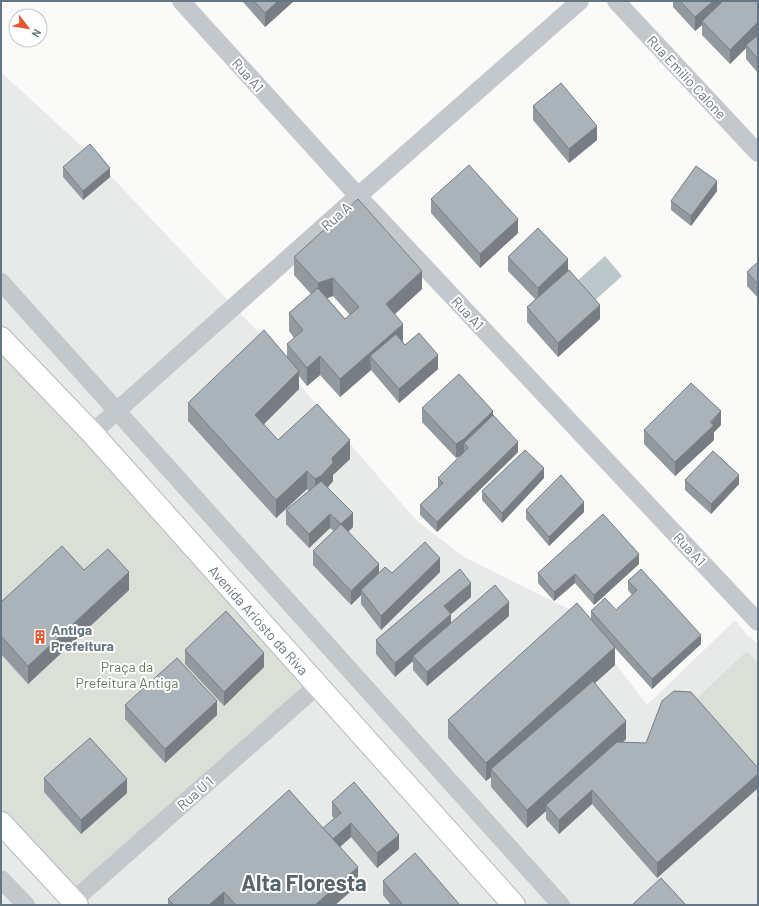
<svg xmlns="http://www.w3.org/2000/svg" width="759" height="906" viewBox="0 0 759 906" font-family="Barlow,sans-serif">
<rect width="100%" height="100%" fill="#fafaf8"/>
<!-- built -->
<path fill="#e8e9e9" d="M1 72 90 154 257 331 314 402 416 520 464 557 577 613 647 705 735 620 749 637 750 636 758 645V905H1Z"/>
<!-- green -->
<g fill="#dadfd7">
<path d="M8 353 309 684 73 891 1 810V359Z"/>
<path d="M747 651 758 663V770L694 701Z"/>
</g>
<!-- water -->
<path fill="#bbc7cb" d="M605 256 622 276 593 302 575 283Z"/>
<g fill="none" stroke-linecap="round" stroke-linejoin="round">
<defs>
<g id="secondary">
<path id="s1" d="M1 338 92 433 514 905"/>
<path d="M1 823 77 905"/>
</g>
</defs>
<!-- secondary casing -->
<use href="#secondary" stroke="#b3babf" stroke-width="24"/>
<!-- street -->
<g stroke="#c3c8cc" stroke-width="18">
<path d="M181 1 358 196 758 622"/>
<path d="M616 1 758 153"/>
<path d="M1 282 561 905"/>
<path d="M92 433 358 196 580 1"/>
<path d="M1 879 26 905"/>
<path d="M73 901 318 685"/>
</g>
<!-- secondary -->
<use href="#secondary" stroke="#fff" stroke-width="22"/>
</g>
<!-- wall -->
<g fill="#929a9f" fill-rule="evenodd">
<path d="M243 1H294L265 27 243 2Z"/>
<path d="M673 1H754L758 5V73L746 59V48L730 64 702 35V25L695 31 673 7Z"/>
<path d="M533 106 597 140 569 163 533 120Z"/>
<path d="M63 167 110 177 83 200 63 177Z"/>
<path d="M717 191 691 226 671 210V201Z"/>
<path d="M431 199 518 233 480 268 431 213Z"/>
<path d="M294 257 422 289 395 314 403 342 405 345 438 369 399 403 371 370 340 397 320 375 307 386 299 376V389L264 424 278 440 350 459 333 475V481L328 487 353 527 348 532 379 573 440 572 381 630 361 604V595L351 605 313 565V551L334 531 330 528 309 548 286 524V510L309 491 307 489 276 518 188 421V403L287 357V344L294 338 289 331V313L311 294 294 275ZM333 296 350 315 345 319 327 298Z"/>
<path d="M508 257 568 271 600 319 558 357 527 322V307L536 300 508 271Z"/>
<path d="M758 262V298L747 286V272Z"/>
<path d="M422 408 493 415 518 452 437 532 420 515V505L438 488V478L462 454 456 458 422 422Z"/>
<path d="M721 425 714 432V440L675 476 644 444V430Z"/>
<path d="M544 478 502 523 482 500V491Z"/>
<path d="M685 480 739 484 711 514 685 490Z"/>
<path d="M526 510 584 512 549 546 526 519Z"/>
<path d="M639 564 594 605 575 583 554 601 538 583V573Z"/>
<path d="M84 570 129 590 28 684 1 654V602Z"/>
<path d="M628 581 701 644 652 689 615 648V665L595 683 626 739 623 742 758 768V788L657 878 592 804 559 834 546 819V811L527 828 491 787V777L486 781 448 738V720L591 619V611L616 610 632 595 628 590Z"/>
<path d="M471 597 451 614V623L509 616 427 686 413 670V661L395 677 376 654V640Z"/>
<path d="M185 650 264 667 224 706 185 664Z"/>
<path d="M125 705 217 715 165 763 125 719Z"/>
<path d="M44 778 127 793 81 834 44 792Z"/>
<path d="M332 802 399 849 377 868 351 837 340 847 358 885 335 905H168V899L323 828 334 818 332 816Z"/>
<path d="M383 881 459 905H391L383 895Z"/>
</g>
<!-- shaded-wall -->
<g fill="#777d82">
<path d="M278 1H294L265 27V13Z"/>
<path d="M713 1H728L702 21V25L695 31V17Z"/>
<path d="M758 22V36L746 45V48L730 64V50Z"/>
<path d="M597 126V140L569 163V149Z"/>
<path d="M110 168V177L83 200V191Z"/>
<path d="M717 181V191L691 226V216Z"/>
<path d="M518 219V233L480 268V254Z"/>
<path d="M568 259V273L538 302V288Z"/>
<path d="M422 271V289L386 322V304Z"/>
<path d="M333 278V296L318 302V283Z"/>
<path d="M600 305V319L558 357V343Z"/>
<path d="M403 324V342L370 356 371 370 340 397V379Z"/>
<path d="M438 355V369L399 403V389Z"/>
<path d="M320 356V375L307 386V368Z"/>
<path d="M299 371V389L255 433V415Z"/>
<path d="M493 411V425L464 443V453L456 458V444Z"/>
<path d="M721 411V425L714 432V440L675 476V462Z"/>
<path d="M350 440V459L333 475V481L321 495 315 497V479L332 458Z"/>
<path d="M518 442V452L437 532V522Z"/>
<path d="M544 468V478L502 523V513Z"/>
<path d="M307 471V489L276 518V500Z"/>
<path d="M739 475V484L711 514V504Z"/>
<path d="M584 502V512L549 546V537Z"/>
<path d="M353 513V527L341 538V524Z"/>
<path d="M330 514V528L309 548V534Z"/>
<path d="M639 554V564L594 605V595Z"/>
<path d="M440 558V572L381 630V616Z"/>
<path d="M379 564V578L361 590V595L351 605V591Z"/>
<path d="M129 572V590L28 684V666Z"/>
<path d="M575 574V583L554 601V592Z"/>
<path d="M471 583V597L444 620V606Z"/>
<path d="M509 602V616L427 686V672Z"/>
<path d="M451 614V629L413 656V661L395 677V663Z"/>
<path d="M701 635V644L652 689V679Z"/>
<path d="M615 647V665L495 773 491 769V777L486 781V763Z"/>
<path d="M264 653V667L224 706V692Z"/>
<path d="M217 701V715L165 763V749Z"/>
<path d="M626 721V739L549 809 546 805V811L527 828V810Z"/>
<path d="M758 774V788L657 878V863Z"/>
<path d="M127 779V793L81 834V820Z"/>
<path d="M592 790V804L559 834V820Z"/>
<path d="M351 823V837L331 855V841Z"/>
<path d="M399 835V849L377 868V853Z"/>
<path d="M358 867V885L335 905H315Z"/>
<path d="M224 892V905H209Z"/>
</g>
<!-- building -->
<g fill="#aab3b9" stroke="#777d82">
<path d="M254 1H278L265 13Z"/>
<path d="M680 1H713L695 17Z"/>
<path d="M723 1H754L758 5V22L730 50 702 21Z"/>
<path d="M758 35V59L746 45Z"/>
<path d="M561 83 597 126 569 149 533 106Z"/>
<path d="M90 144 110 168 83 191 63 167Z"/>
<path d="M469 165 518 219 480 254 431 199Z"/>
<path d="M696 166 717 181 691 216 671 201Z"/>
<path d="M358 199 422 271 386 304 403 324 340 379 320 356 307 368 287 344 303 330 289 313 318 288 345 319 359 307 333 278 318 283 294 257Z"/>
<path d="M538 228 568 259 538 288 508 257Z"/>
<path d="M758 262V284L747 272Z"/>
<path d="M569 270 600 305 558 343 527 307Z"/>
<path d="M264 330 299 371 255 415 278 440 317 404 350 440 332 458 333 463 321 476 315 479 307 471 276 500 188 403Z"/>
<path d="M419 333 438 355 399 389 370 356 396 334 405 345Z"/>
<path d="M459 374 493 411 464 439 456 444 422 408Z"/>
<path d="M691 383 721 411 710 422 714 425 675 462 644 430Z"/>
<path d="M493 415 518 442 437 522 420 505 443 483 438 478 468 448 464 443Z"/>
<path d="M525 450 544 468 502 513 482 491Z"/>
<path d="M713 451 739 475 711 504 685 480Z"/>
<path d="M561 475 584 502 549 537 526 510Z"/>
<path d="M321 481 353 513 341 524 330 514 309 534 286 510Z"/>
<path d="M603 514 639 554 594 595 575 574 554 592 538 573Z"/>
<path d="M341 524 379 564 351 591 313 551Z"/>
<path d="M425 542 440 558 381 616 361 590 385 567 392 573Z"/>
<path d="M62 546 84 570 108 549 129 572 28 666 1 636V602Z"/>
<path d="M460 569 471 583 444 606 451 614 395 663 376 640Z"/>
<path d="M641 569 701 635 652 679 591 611 605 598 616 610 637 590 628 581Z"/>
<path d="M495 585 509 602 427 672 413 656Z"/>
<path d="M577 603 615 647 486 763 448 720Z"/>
<path d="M226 611 264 653 224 692 185 650Z"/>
<path d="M177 658 217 701 165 749 125 705Z"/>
<path d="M593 681 626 721 527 810 491 769Z"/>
<path d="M674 691 691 692 758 768V774L657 863 592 790 559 820 546 805 617 742 646 743 662 701Z"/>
<path d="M90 738 127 779 81 820 44 778Z"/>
<path d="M354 782 399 835 377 853 351 823 333 839 323 828 341 813 332 802Z"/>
<path d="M289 790 358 867 315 905H236L224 892 209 905H174L168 899Z"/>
<path d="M415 853 459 904 458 905H403L383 881Z"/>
<path d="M661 878 686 905H632Z"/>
</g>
<!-- icons -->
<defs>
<symbol id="building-bare" viewBox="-9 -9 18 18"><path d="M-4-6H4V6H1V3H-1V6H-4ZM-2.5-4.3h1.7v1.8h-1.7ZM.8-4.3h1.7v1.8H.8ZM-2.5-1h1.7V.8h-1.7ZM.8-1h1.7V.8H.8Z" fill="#e4572e" stroke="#fff" stroke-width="2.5" paint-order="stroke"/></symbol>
</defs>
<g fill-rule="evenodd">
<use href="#building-bare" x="30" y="627" width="20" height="20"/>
</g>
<g text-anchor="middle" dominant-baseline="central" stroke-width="4" stroke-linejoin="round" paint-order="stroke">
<!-- street labels -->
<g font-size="14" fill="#657683" stroke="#fff">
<text transform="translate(248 75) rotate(48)">Rua A1</text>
<text transform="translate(687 77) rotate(47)">Rua Emilio Calone</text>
<text transform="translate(336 216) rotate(-42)">Rua A</text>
<text transform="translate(468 313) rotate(47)">Rua A1</text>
<text transform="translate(690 549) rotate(47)">Rua A1</text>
<text stroke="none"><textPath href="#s1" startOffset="382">Avenida Ariosto da Riva</textPath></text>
<text transform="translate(195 793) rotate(-41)">Rua U 1</text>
</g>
<!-- poi labels -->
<g font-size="14" font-weight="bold" fill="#657683" stroke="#fff" text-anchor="start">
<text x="51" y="629">Antiga<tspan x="51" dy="16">Prefeitura</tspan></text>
</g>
<!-- park labels -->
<g font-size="14" fill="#687a64" stroke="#fff">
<text x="127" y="666">Praça da<tspan x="127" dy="16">Prefeitura Antiga</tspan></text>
</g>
<!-- town labels -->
<g font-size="22" font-weight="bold" fill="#57646e" stroke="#fff">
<text x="304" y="882">Alta Floresta</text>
</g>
</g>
<!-- border -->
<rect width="759" height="906" fill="none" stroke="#657683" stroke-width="4"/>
<!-- north arrow -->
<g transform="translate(28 28) rotate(121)"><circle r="19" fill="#ffffff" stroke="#c1c8cd"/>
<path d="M0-3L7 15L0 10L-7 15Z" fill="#e4572e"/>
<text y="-6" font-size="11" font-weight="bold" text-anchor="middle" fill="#657683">N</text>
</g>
</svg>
